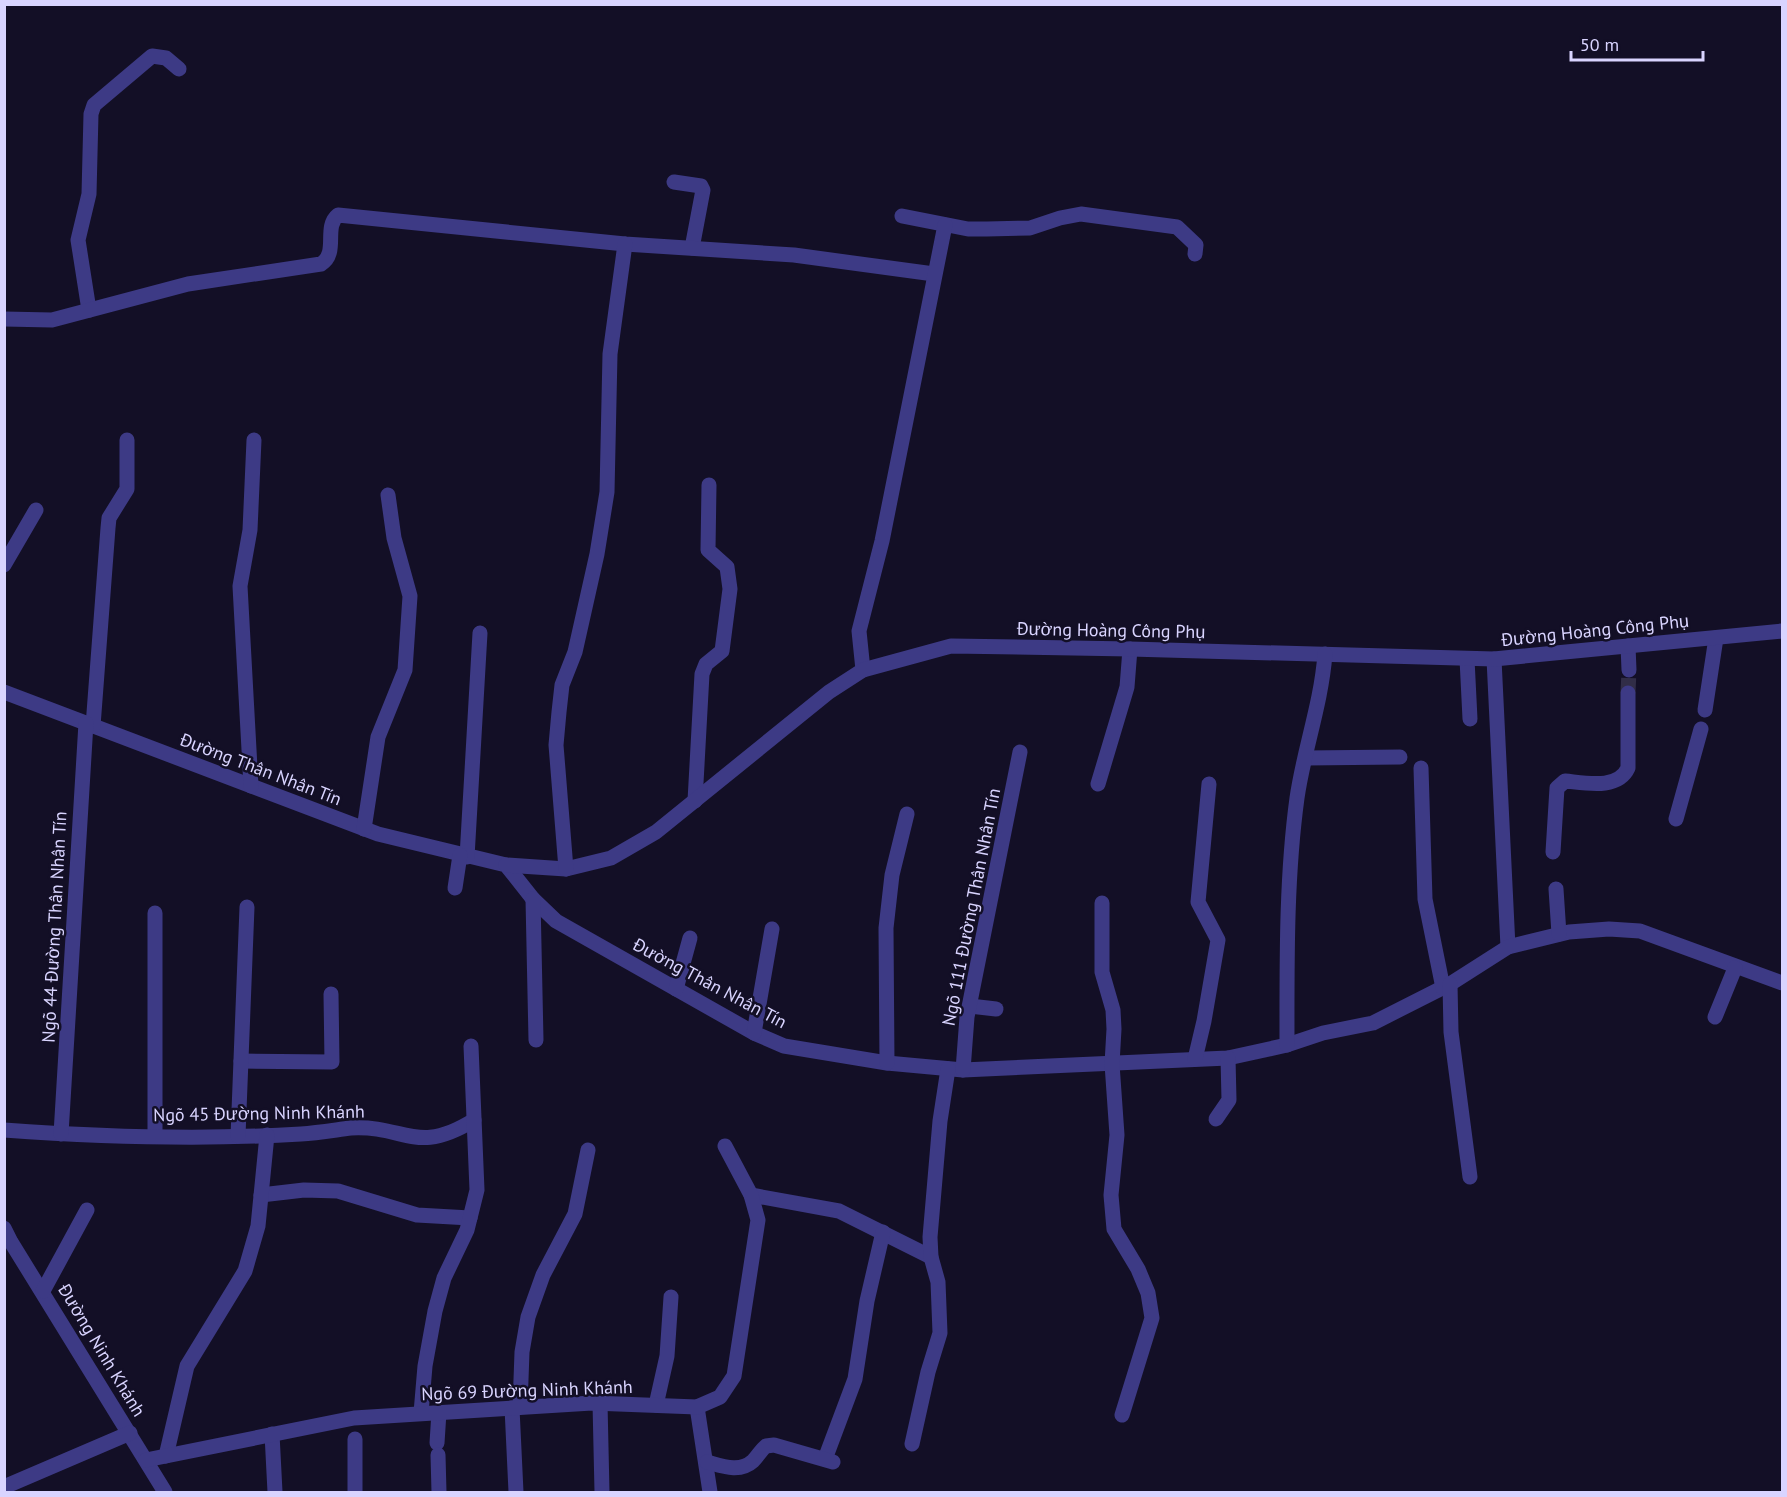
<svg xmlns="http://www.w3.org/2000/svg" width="1787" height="1497" viewBox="0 0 1787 1497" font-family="'PT Sans',sans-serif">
<rect width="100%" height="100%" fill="#130f26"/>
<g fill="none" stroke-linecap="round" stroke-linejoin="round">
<!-- minor-tunnel -->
<path stroke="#312d47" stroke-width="15" stroke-dasharray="15 8" stroke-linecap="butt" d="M1628 693 1629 670"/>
<!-- minor -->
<g stroke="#3d3a85" stroke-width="15">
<path d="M674 182 701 186 703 190 692 248"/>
<path d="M902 216 968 229H987L1030 228 1060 218 1081 214 1177 227 1196 245 1195 254"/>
<path d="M89 310 78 240 89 194 91 114 94 105 152 56 166 58 179 69"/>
<path d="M4 319 52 320 188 284 321 264C339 253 323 227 338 215L625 244 794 255 934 274"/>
<path d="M4 565 36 510"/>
<path d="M1628 646 1629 670"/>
<path d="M1467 659 1470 719"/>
<path d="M1494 659 1508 947"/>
<path d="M863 670 859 631 882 541 945 225"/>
<path d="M4 692 378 834 506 865 533 899 556 921 754 1033 784 1046 887 1063 963 1070 1228 1058 1287 1045 1323 1033 1373 1023 1450 984 1508 947 1569 932 1609 929 1640 931 1782 983"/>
<path d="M1705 710 1716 638"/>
<path d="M93 726 108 528 109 518 127 489V440"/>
<path d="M1306 758 1400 757"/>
<path d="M1421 768 1425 899 1443 988"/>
<path d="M1098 784 1127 687 1130 649"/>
<path d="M251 786 240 586 250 530 254 440"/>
<path d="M695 801 702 674 706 664 722 651 730 589 727 567 708 550 709 485"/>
<path d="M1676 819 1701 729"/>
<path d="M364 829 378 737 405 670 410 596 394 538 388 495"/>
<path d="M1553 852 1557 788 1565 781C1586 783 1618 790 1628 768V693"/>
<path d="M467 857 480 633"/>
<path d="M506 865 566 869 611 858 656 832 829 692 863 670 951 646 1130 649 1494 659 1782 631"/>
<path d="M566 869 556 745 559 712 562 685 575 652 597 554 607 492 610 354 625 244"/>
<path d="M455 888 460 855"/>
<path d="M1556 889 1559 934"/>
<path d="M533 899 536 1040"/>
<path d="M1102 903V972L1113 1010 1114 1029 1112 1064 1117 1135 1111 1195 1114 1229 1138 1269 1148 1293 1152 1318 1122 1415"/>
<path d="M155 913V1135"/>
<path d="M1450 984 1451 1032 1470 1177"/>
<path d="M676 989 690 938"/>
<path d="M970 1006 996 1009"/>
<path d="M1715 1017 1735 968"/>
<path d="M754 1033 772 929"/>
<path d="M1287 1045C1287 962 1286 879 1297 798 1304 749 1321 705 1325 654"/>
<path d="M1195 1059 1204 1021 1218 940 1198 902 1209 784"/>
<path d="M241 1061 332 1062 331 994"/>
<path d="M887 1063 886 928 892 875 907 814"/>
<path d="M963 1070 967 1017 1020 752"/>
<path d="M1216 1119 1229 1100 1228 1058"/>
<path d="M4 1130C102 1137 203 1140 301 1134 318 1133 335 1130 351 1128 406 1125 416 1156 474 1120"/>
<path d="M61 1134 86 723"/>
<path d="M238 1136 247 907"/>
<path d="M261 1195 304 1190 338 1191 417 1215 470 1218"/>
<path d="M751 1195 839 1211 931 1257"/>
<path d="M4 1228 11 1242 165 1492"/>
<path d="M43 1291 87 1210"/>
<path d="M600 1403 602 1492"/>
<path d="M656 1405 667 1356 671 1297"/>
<path d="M520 1407 522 1352 528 1317 543 1275 575 1214 588 1150"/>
<path d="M697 1407 710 1492"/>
<path d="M512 1408 516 1492"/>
<path d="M421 1413 425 1366 435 1311 444 1278 467 1230 477 1190 471 1046"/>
<path d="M272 1434 275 1492"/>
<path d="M355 1439V1492"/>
<path d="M437 1443 439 1412"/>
<path d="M912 1444 928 1372 940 1333 938 1282 931 1257 930 1237 940 1121 948 1069"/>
<path d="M438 1455 439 1492"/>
<path d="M166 1456 187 1366 245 1271 258 1226 267 1135"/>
<path d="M825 1459 855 1379 867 1301 883 1232"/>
<path d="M146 1460 354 1418 592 1403 697 1407 720 1397 734 1376 758 1220 751 1195 725 1146"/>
<path d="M707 1462C722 1466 740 1473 753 1461 758 1456 761 1450 766 1446L774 1445 833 1462"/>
<path d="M4 1487 130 1433"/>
</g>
</g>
<g text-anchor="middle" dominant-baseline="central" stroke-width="5" stroke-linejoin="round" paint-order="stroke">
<!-- street labels -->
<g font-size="18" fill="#d9d4ff" stroke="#130f26">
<text transform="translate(1111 630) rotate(1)">Đường Hoàng Công Phụ</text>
<text transform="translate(1595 630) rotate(-6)">Đường Hoàng Công Phụ</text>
<text transform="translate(261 769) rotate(21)">Đường Thân Nhân Tín</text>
<text transform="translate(971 907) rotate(-79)">Ngõ 111 Đường Thân Nhân Tín</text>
<text transform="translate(54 927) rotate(-87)">Ngõ 44 Đường Thân Nhân Tín</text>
<text transform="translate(710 983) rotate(28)">Đường Thân Nhân Tín</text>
<text transform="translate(259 1113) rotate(-1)">Ngõ 45 Đường Ninh Khánh</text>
<text transform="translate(102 1350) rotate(59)">Đường Ninh Khánh</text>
<text transform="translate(527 1390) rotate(-2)">Ngõ 69 Đường Ninh Khánh</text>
</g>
</g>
<!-- border -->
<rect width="1787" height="1497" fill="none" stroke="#d9d4ff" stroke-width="12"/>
<!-- scale -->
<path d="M1571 51v9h132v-9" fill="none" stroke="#d9d4ff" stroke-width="3"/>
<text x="1580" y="51" font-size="18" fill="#d9d4ff" stroke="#130f26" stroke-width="4.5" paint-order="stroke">50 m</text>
</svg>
